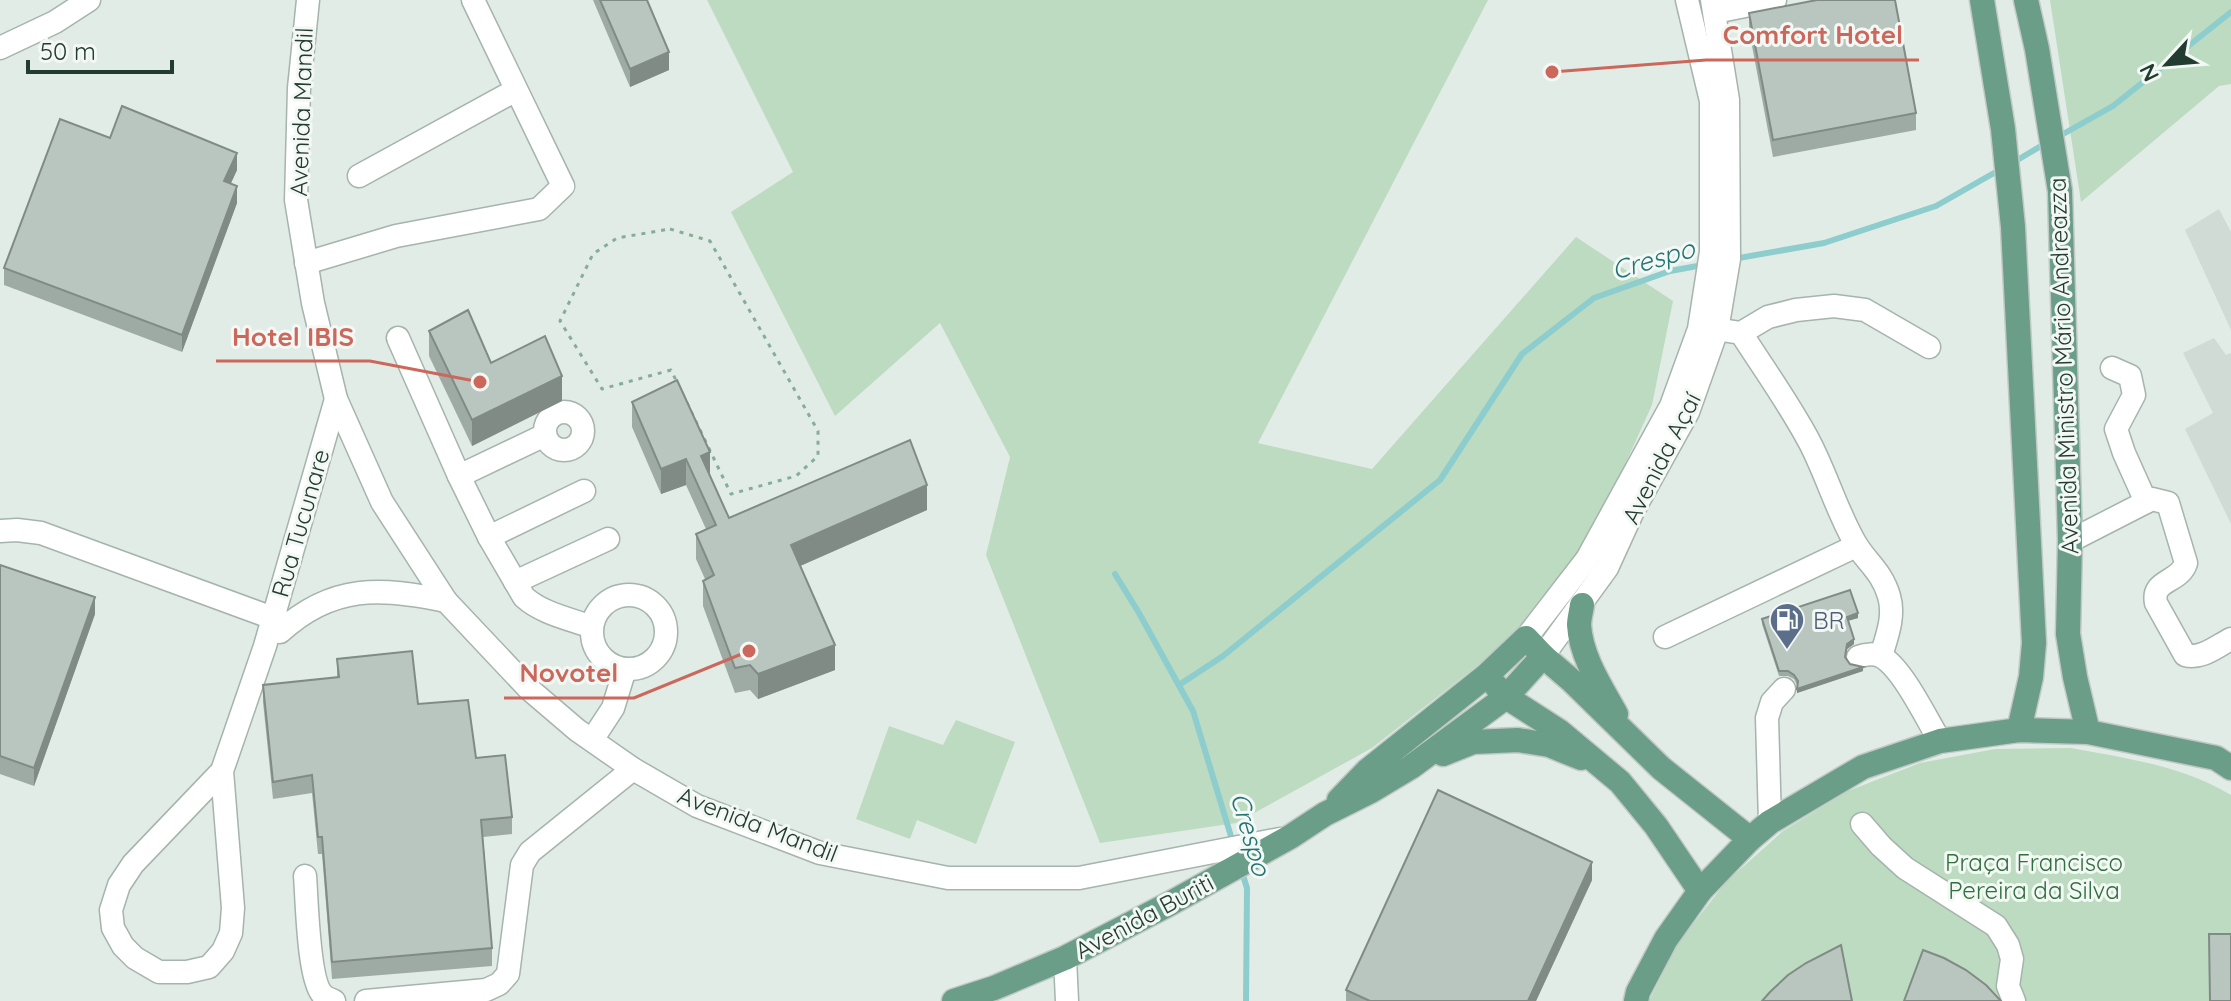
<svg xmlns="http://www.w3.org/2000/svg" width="2231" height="1001" viewBox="0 0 2231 1001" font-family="Quicksand,sans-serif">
<rect width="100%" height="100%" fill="#e2ece6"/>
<!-- built -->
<g fill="#d1dbd5">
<path d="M2219 209 2231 232V330L2185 230Z"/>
<path d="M2214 338 2226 355 2231 353V524L2185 429 2213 413 2183 353Z"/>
</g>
<!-- green -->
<g fill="#bddbc0">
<path d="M707 0H1488L1258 443 1372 469 1576 237 1673 301 1652 405 1592 537 1505 644 1372 748 1236 823 1100 843 986 555 1010 457 940 323 835 416 731 212 793 172Z"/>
<path d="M2050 0H2231V84L2219 86 2081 202Z"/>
<path d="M956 720 1015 742 976 844 917 820 910 839 856 819 889 726 943 745Z"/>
<path d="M2071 748C2126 758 2183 766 2231 795V1001H1649L1679 942 1726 882 1783 831 1848 791 1920 763 1995 749Z"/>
</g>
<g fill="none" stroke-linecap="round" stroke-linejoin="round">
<!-- stream -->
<g stroke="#8ecdcd" stroke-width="6">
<path d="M2056 138 2113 106 2231 12"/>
<path d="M2014 162 2046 143"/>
<path d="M1733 259 1824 243 1936 206 2001 169"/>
<path d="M1115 574 1139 613 1193 711 1233 843"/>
<path d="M1179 685 1223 656 1440 480 1522 354 1594 298 1670 271 1703 265"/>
<path d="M1241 869 1247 888 1246 1001"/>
</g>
<defs>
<g id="minor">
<path d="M308 0 299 88 296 200 313 303 336 399 382 502 446 601 529 689 577 730 633 769 697 806 820 853 948 878H1079L1280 839"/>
<path d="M1715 12 1775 0"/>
<path d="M0 48 55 22 89 0"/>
<path d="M359 176 516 90"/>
<path d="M306 263 396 236 539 209 563 186 473 0"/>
<path d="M1728 331 1741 333 1768 317 1796 310 1834 306 1865 310 1929 347"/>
<path d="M1741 333C1764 369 1790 405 1810 443 1826 474 1836 508 1853 539 1864 561 1881 569 1889 596 1895 616 1887 636 1881 656"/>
<path d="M398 338 459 476"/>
<path d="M2112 368 2130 376 2134 395 2116 429 2124 453 2146 502"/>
<circle cx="564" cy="431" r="19"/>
<path d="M545 435 459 476 489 537 524 597C541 613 570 619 592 627"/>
<path d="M0 531 17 530 41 533 289 624"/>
<path d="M489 537 584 491"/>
<path d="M2070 541 2152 499 2168 503 2186 563C2180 583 2151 579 2156 603L2185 655C2201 660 2217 646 2231 639"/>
<path d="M515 582 608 539"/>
<circle cx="629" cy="632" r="37"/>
<path d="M280 632C332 584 382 587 446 601"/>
<path d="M1665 637 1856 546"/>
<path d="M1526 638 1587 559 1671 406 1699 329 1711 252V101L1687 0"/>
<path d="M1543 656 1607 568 1633 511 1688 412 1717 330 1729 259 1728 100 1712 0"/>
<path d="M1858 657C1865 654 1875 653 1882 657 1903 669 1927 720 1940 741"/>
<path d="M592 740 613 708 625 669"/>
<path d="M222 771 133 864 119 885 111 910 113 928 123 946 135 958 159 972H187L209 967 223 951 231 933 233 908 222 771 265 646 336 399"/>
<path d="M1770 822 1767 718 1772 702 1784 689"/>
<path d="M1862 824 1881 846 1905 868 1996 926 2008 945 2012 959 2008 986 2014 1001"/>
<path d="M305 876C307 899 308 981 323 995 326 998 330 999 334 1001"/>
<path d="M1065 958 1067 1001"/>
<path d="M366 1001 486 990 499 984 508 974 522 865 530 852 633 769"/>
</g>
<g id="major">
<path d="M1982 0 2003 129 2013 227 2034 643 2031 677 2019 730"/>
<path d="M2026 0 2037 49 2060 191 2070 541 2068 634 2075 677 2088 732"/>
<path d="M1582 605C1581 612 1579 619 1579 625 1581 657 1601 687 1616 714"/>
<path d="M1496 686 1506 697 1559 731 1620 782 1656 826 1700 891"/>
<path d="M1443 754 1473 742 1518 740 1549 745 1581 758"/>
<path d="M1339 800 1367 771 1486 676 1526 638 1543 656 1572 681 1661 768 1750 839"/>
<path d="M954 1001 994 988 1065 958 1171 903 1290 837 1325 814 1371 791 1411 767 1506 697 1543 656"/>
<path d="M1636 1001 1638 992 1666 939 1700 891 1750 839 1770 822 1863 767 1940 741 2019 730 2088 732 2216 758 2231 768"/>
</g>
</defs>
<!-- minor casing -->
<use href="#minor" stroke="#a5b4ac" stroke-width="25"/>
<!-- major casing -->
<use href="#major" stroke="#c1c8c5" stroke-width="27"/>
<!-- path -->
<path stroke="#85ad9a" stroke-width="3" stroke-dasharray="4 6" stroke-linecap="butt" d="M670 229 710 241 818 431V456L796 476 731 494 671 370 602 389 560 321 593 254 617 238Z"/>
<!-- minor -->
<use href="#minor" stroke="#fff" stroke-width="22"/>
<!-- major -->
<use href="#major" stroke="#6a9e89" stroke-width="24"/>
</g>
<!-- wall -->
<g fill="#9eaaa4">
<path d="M593 0H647L669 70 630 87Z"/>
<path d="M1749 13 1916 113V130L1773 157 1749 30Z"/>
<path d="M110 138 237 170 231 183 237 203 182 352 4 285V268Z"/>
<path d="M429 331 491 363 562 401 472 446 429 356Z"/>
<path d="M632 402 710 476 729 518 927 510 800 566 835 670 758 699 750 690 735 693 703 606V581L705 579 696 559V534L706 529 686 485 661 494 632 427Z"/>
<path d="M0 565 95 614 34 786 0 774Z"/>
<path d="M1858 618 1848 621 1854 644 1847 649 1845 657 1850 664 1863 671 1797 693V685L1794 679 1788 676H1779L1762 624V619Z"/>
<path d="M337 659 418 704 476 758 512 817V834L483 837 492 948V966L332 979 322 854H318L312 793 273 799 263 702V685L337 677Z"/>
<path d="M1592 880 1536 1001H1346V990Z"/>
</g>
<!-- shaded-wall -->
<g fill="#818b86">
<path d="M669 52V70L630 87V69Z"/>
<path d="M237 153V170L224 198V181Z"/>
<path d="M237 186V203L182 352V335Z"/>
<path d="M562 376V401L472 446V420Z"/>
<path d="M710 452V477L701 456Z"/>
<path d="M686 459V485L661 494V469Z"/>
<path d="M927 485V510L791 570V545Z"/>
<path d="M95 597V614L34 786V768Z"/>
<path d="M1858 613V618L1847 621V617Z"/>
<path d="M1854 639V644L1847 649 1845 661 1847 644Z"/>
<path d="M835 645V670L758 699V674Z"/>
<path d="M1863 667V671L1797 693V689Z"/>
<path d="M1592 862V880L1536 1001H1528Z"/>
</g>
<!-- building -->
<g fill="#b8c6bf" stroke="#818b86" stroke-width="2">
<path d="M600 0H647L669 52 630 69Z"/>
<path d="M1817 0H1895L1916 113 1773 140 1749 13Z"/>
<path d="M122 106 237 153 224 181 237 186 182 335 4 268 60 119 110 138Z"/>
<path d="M468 310 491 363 545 336 562 376 472 420 429 331Z"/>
<path d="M677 380 710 452 701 456 729 518 910 440 927 485 791 545 835 645 758 674 750 665 735 668 703 581 714 575 696 534 716 525 686 459 661 469 632 402Z"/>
<path d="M0 565 95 597 34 768 0 756Z"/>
<path d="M1850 590 1858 613 1847 617 1854 639 1847 644 1845 657 1850 664 1863 667 1797 689 1798 681 1794 675 1788 671H1779L1762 619Z"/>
<path d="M412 651 418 704 468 700 476 758 505 755 512 817 481 820 492 948 332 962 322 837H318L312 775 273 782 263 685 339 677 337 659Z"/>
<path d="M1438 790 1592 862 1528 1001H1370L1346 990Z"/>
<path d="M2209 934H2231V1001H2210Z"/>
<path d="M1841 945 1852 1001H1762L1770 992 1788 975 1806 963Z"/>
<path d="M1923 950 1944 958 1966 970 1986 985 2001 1001H1904Z"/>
</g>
<!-- icons -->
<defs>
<symbol id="fuel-pin" viewBox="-11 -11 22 30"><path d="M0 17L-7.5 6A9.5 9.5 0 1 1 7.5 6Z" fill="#5c6f8a" stroke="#f3f8f5"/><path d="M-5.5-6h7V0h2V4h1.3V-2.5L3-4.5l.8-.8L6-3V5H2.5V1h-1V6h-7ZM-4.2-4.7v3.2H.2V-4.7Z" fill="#fff"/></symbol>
</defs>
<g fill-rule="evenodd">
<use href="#fuel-pin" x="1767" y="600" width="40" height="54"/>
</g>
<g text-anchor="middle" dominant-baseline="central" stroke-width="6" stroke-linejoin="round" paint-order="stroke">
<!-- street labels -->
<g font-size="24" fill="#233c31" stroke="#f3f8f5">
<text transform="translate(301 112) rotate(-88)">Avenida Mandil</text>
<text transform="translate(2063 366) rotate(-92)">Avenida Ministro Mário Andreazza</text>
<text transform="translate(1661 458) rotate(-63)">Avenida Açaí</text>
<text transform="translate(300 523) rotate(-74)">Rua Tucunare</text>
<text transform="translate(758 824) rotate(21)">Avenida Mandil</text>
<text transform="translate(1144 916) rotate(-28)">Avenida Buriti</text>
</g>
<!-- service labels -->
<g font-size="24" fill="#4e5e75" stroke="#f3f8f5" text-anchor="start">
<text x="1813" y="620">BR</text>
</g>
<!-- park labels -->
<g font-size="24" fill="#30703f" stroke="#f3f8f5">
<text x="2034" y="862">Praça Francisco<tspan x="2034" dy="28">Pereira da Silva</tspan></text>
</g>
<!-- water labels -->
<g font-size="26" font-style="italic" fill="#217374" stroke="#f3f8f5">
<text transform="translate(1653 259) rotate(-16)">Crespo</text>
<text transform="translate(1251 834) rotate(74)">Crespo</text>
</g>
</g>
<!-- callouts -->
<path fill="none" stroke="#cb675b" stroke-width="3" d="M1552 72L1706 60H1919M480 382L370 361H216M749 651L634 698H504"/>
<g fill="#cb675b" stroke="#f3f8f5" stroke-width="3">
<circle cx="1552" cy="72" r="8"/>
<circle cx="480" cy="382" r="8"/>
<circle cx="749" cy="651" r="8"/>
</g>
<g font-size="26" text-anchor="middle" font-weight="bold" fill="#cb675b" stroke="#f3f8f5" stroke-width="6" stroke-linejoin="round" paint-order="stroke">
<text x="1813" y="44">Comfort Hotel</text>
<text x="293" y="346">Hotel IBIS</text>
<text x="569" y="682">Novotel</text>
</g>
<!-- north arrow -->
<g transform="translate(2167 64) rotate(244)" stroke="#f3f8f5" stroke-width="6" paint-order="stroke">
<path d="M0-6L14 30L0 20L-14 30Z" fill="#233c31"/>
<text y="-12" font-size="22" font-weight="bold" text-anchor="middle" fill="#233c31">N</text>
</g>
<!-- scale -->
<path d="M28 60v12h144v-12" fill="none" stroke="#233c31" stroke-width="4"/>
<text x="40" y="60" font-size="24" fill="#233c31" stroke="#f3f8f5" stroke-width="6" paint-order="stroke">50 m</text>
</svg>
